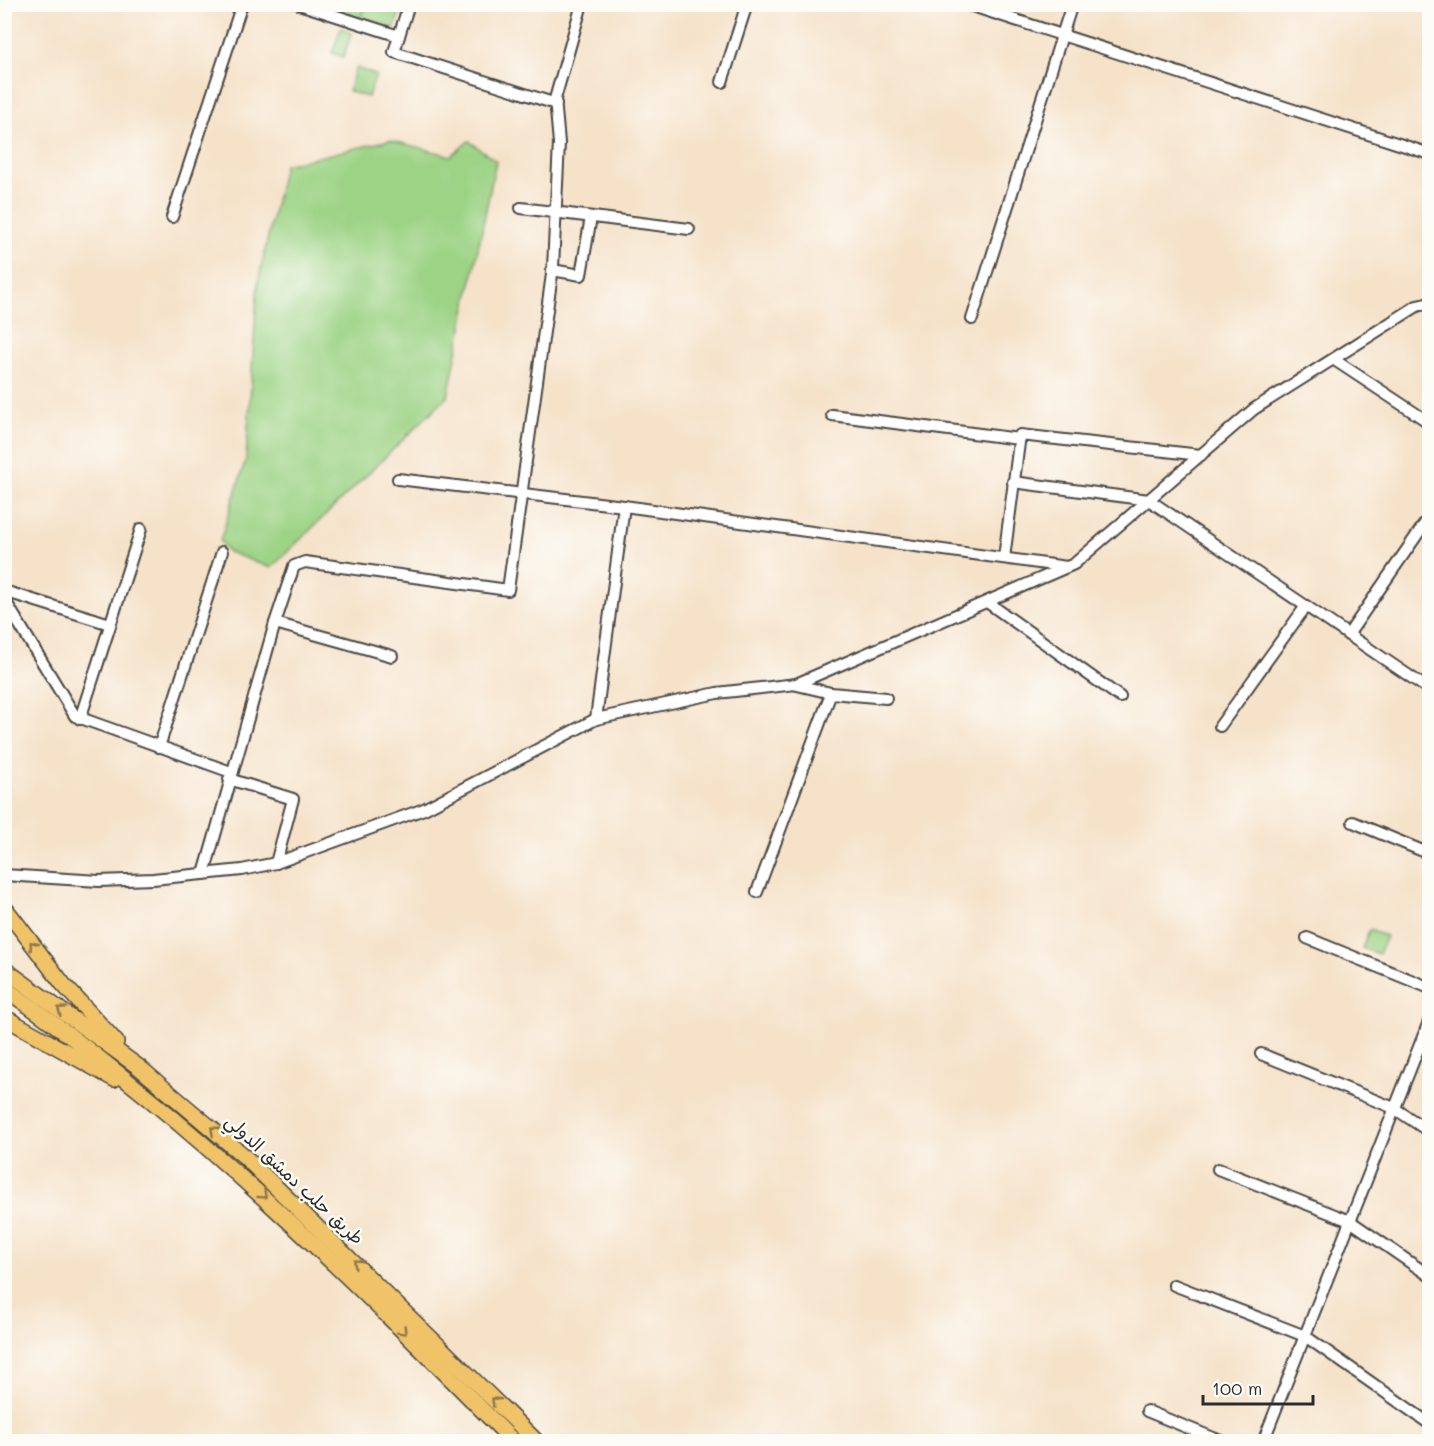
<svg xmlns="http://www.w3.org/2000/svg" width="1434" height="1446" viewBox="0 0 1434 1446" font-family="Mali,'Playpen Sans Arabic',sans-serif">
<rect width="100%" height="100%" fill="#fdfcf7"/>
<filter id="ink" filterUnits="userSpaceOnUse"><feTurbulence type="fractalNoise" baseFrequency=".0167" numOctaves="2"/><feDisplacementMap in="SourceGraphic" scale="12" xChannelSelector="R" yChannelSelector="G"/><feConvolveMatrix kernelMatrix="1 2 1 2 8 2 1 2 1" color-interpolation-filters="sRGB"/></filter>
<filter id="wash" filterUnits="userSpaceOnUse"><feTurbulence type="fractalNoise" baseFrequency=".008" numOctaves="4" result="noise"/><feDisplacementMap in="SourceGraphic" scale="24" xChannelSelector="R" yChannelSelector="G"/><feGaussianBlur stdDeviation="1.35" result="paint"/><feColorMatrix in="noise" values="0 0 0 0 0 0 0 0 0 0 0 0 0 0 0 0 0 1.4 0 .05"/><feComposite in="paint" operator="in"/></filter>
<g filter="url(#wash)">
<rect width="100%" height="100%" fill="#f5e2c9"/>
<!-- green -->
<g fill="#9cd385" stroke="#647f58" stroke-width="1.5">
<path d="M366 4 402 5 395 28 362 17Z"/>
<path d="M328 5V4L364 5 360 17 327 7Z"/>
<path d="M341 28 352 33 343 57 332 53Z"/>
<path d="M356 68 376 75 368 97 348 91Z"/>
<path d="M390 140 451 156 469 141 496 161 448 396 271 568 228 552 220 541 246 459 258 282 284 165Z"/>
<path d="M1369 930 1386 936 1379 954 1362 948Z"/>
</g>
</g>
<g filter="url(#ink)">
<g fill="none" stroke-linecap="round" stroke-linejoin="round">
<defs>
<g id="minor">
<path d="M299 4 399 36"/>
<path d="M409 4 394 52 556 104"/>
<path d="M966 4 1430 154"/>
<path d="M722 82 747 4"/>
<path d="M521 208 689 229"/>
<path d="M172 217 242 4"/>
<path d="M552 270 581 275 591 217"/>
<path d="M972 319 1072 4"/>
<path d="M1333 359 1430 423"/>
<path d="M832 415 1019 439"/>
<path d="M398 479 624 506 1067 567"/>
<path d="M1013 482 1149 500 1430 690"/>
<path d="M1004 558 1020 435 1201 455"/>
<path d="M4 591 110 624"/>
<path d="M4 599 75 716 231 772"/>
<path d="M987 602 1120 697"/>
<path d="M275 623 392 656"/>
<path d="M1348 635 1430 516"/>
<path d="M797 685 831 693 886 698"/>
<path d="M80 719 141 529"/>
<path d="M596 719 624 506"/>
<path d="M1220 726 1306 606"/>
<path d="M159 747 222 552"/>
<path d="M229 779 293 799 276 863"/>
<path d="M1353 822 1430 854"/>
<path d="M204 874 275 623 294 566 305 562 508 590 553 267 559 143 555 99 582 4"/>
<path d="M4 875 99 881 153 879 242 870 276 863 424 809 596 719 717 693 796 684 1074 564 1254 409 1417 306 1430 303"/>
<path d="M757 892 831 693"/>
<path d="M1307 938 1430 988"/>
<path d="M1261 1054 1394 1108 1430 1132"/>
<path d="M1218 1169 1350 1221 1430 1276"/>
<path d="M1174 1285 1305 1336 1430 1424"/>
<path d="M1147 1411 1223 1442"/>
<path d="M1263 1442 1430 1019"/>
</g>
<g id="highway">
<path d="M4 907 63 984 116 1042"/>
<path d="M4 969 140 1068 244 1156 537 1442"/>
<path d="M4 988C194 1120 352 1279 514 1442"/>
<path d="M4 1017 114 1079"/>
</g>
</defs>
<!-- minor casing -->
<use href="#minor" stroke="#494643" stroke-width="14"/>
<!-- highway casing -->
<use href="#highway" stroke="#494643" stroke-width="18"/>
<!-- minor -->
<use href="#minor" stroke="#fff" stroke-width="10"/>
<!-- highway -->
<use href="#highway" stroke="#f0c369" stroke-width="15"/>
</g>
<!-- one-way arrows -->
<defs><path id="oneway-chevron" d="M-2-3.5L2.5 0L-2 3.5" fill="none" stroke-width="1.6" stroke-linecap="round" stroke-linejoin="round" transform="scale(1.5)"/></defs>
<g stroke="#8e774a">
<use href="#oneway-chevron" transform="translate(33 945) rotate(-128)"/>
<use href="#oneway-chevron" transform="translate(61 1010) rotate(-144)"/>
<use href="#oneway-chevron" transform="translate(214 1130) rotate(-139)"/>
<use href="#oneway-chevron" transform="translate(263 1195) rotate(42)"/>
<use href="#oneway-chevron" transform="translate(357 1263) rotate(-135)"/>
<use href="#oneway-chevron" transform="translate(403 1331) rotate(45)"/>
<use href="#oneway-chevron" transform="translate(495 1401) rotate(-136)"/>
</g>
</g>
<g text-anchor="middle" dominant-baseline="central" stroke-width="5" stroke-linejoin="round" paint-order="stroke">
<!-- street labels -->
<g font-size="18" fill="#2b2b2b" stroke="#fdfcf7">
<text transform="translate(295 1179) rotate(43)">طريق حلب دمشق الدولي</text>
</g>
</g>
<!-- margin -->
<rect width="1434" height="1446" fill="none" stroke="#fdfcf7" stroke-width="24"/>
<!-- scale -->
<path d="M1203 1395v9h110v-9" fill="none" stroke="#2b2b2b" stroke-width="3"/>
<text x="1212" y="1395" font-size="18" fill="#2b2b2b" stroke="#fdfcf7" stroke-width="4.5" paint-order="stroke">100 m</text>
</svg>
